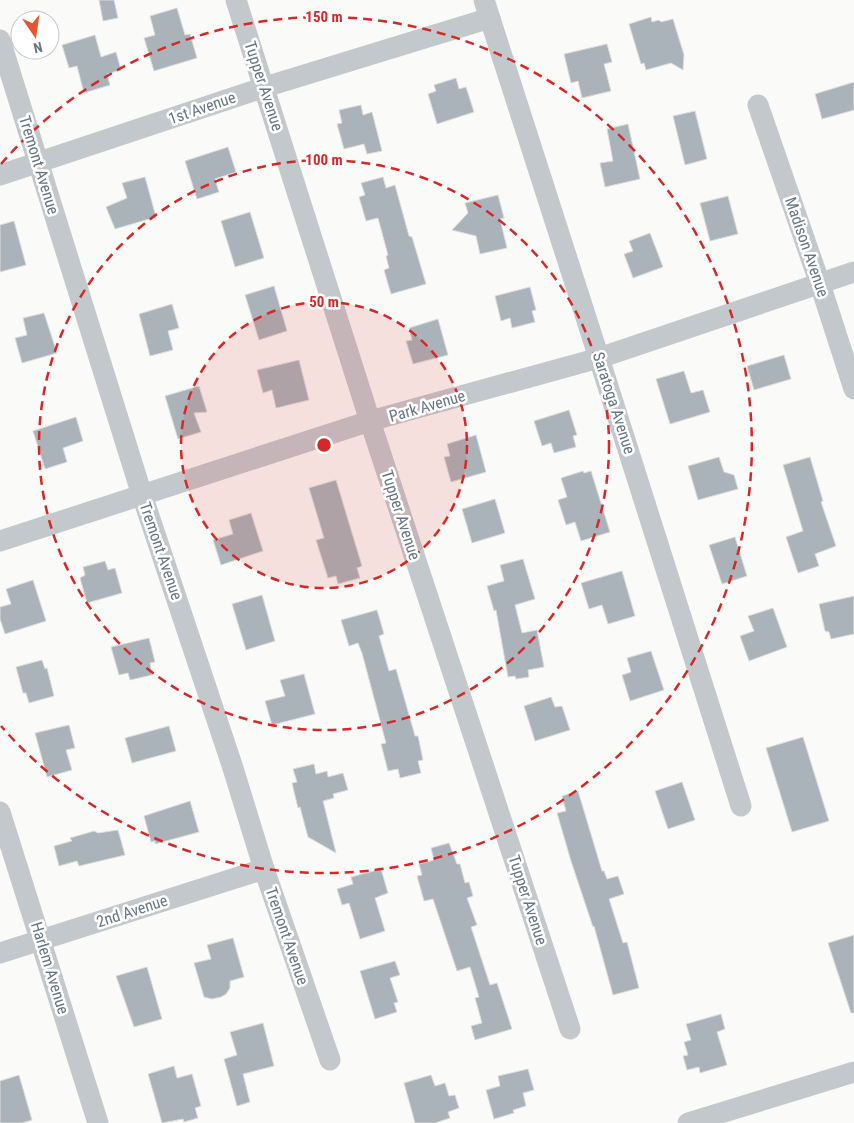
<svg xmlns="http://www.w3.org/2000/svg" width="854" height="1123" viewBox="0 0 854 1123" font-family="'Roboto Condensed',sans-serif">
<rect width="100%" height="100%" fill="#fafaf8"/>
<!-- building -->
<g fill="#aab3b9" stroke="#dcdcda">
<path d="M99 0H114L118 18 103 21Z"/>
<path d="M177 8 185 35 190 34 197 58 154 71 144 38 155 35 150 16Z"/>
<path d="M651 17 652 22 659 20 661 22 673 19 684 55 683 70 671 63 646 70 644 63 641 64 629 24Z"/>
<path d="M95 35 101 57 116 52 121 70 107 74 110 85 84 93 77 66 69 68 62 45Z"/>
<path d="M607 44 612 62 604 64 611 91 582 98 578 81 571 83 564 54Z"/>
<path d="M456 78 459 89 466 87 474 112 437 124 428 94 436 91 434 85Z"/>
<path d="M854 82V110L822 119 815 94Z"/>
<path d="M361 105 363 115 372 112 382 151 367 154 364 144 344 149 337 124 342 123 339 110Z"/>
<path d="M695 111 707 159 685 165 673 116Z"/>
<path d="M628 124 640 179 605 187 600 163 613 161 607 129Z"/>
<path d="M228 147 236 172 215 179 219 192 197 199 185 161Z"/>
<path d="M145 177 156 217 115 229 106 207 127 198 122 183Z"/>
<path d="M383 177 386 188 395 185 409 236 412 237 426 284 391 294 384 270 389 268 386 256 388 255 378 218 366 221 359 197 365 195 361 183Z"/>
<path d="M498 195 504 218 500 219 507 248 480 254 476 236 452 230 468 213 465 203Z"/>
<path d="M728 196 738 234 710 241 700 203Z"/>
<path d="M250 212 264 258 235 267 221 221Z"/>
<path d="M14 221 26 265 0 272V225Z"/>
<path d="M650 233 663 267 633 278 624 254 633 251 629 241Z"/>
<path d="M274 286 287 331 259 340 245 295Z"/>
<path d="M530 287 536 310 532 311 535 322 512 328 510 318 501 321 495 296Z"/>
<path d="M172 304 179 328 168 331 173 350 150 356 139 314Z"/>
<path d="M44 313 57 353 22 363 15 338 27 335 23 318Z"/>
<path d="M438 319 448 355 413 364 406 341 412 340 409 328Z"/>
<path d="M784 355 791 379 754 390 747 366Z"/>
<path d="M299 360 309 400 276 408 272 390 263 393 257 370Z"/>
<path d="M684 371 691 393 703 390 710 412 670 424 656 379Z"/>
<path d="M199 386 207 412 194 413 201 432 178 439 165 396Z"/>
<path d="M569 410 577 435 573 436 576 447 554 453 551 443 542 446 534 421Z"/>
<path d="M76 417 83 441 63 448 67 462 45 469 33 431Z"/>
<path d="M476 435 486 472 451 482 444 457 450 456 447 444Z"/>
<path d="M719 457 724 472 734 475 738 489 698 500 688 466Z"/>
<path d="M810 457 823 501 821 502 836 546 815 554 819 566 798 573 786 537 803 531 783 465Z"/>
<path d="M583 471 584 473 591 471 610 532 581 541 575 522 566 525 558 500 567 497 561 478Z"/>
<path d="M336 480 362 566 357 568 360 578 338 584 336 576 328 578 316 540 324 538 309 488Z"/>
<path d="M495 499 505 533 472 543 462 509Z"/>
<path d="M251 513 263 551 221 565 213 540 233 534 229 520Z"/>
<path d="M735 537 747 576 722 584 709 545Z"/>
<path d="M523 559 535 599 515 605 522 633 537 630 544 667 528 670 529 677 516 679 515 676 508 677 496 610 494 611 487 586 504 581 500 565Z"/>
<path d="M105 561 108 570 115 568 122 593 87 603 80 578 85 575 83 567Z"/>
<path d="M622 571 635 616 608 624 602 605 589 609 581 583Z"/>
<path d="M33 580 46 621 5 634 0 619V607L11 604 6 589Z"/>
<path d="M262 595 275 641 246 650 232 604Z"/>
<path d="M854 596V634L831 639 829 632 825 631 819 604Z"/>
<path d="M773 608 787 647 749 661 740 636 754 631 748 616Z"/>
<path d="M377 610 384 634 379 636 389 671 396 669 415 736H418L423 760 418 761 421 773 400 778 398 769 388 771 381 744 386 743 362 653 358 643 349 646 341 620Z"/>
<path d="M149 638 155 662 150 663 152 675 130 680 128 673 119 675 111 647Z"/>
<path d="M651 651 664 690 630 701 622 675 631 672 627 658Z"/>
<path d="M42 660 45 669 47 668 54 696 29 703 26 693H23L16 667Z"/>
<path d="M304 674 315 714 272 725 265 701 285 696 280 680Z"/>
<path d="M551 697 555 707 562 706 570 730 535 741 524 706Z"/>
<path d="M69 725 75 748 66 750 72 770 47 777 35 733Z"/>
<path d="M169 726 176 751 132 763 125 738Z"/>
<path d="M803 737 829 821 792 832 766 748Z"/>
<path d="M314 764 316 774 327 771 328 777 343 773 348 790 333 794 334 798 323 801 336 853 308 837 300 807 298 808 292 783 297 782 293 769Z"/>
<path d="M682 782 695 820 668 829 655 791Z"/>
<path d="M578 791 602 871H604L607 879 618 876 624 894 609 899 623 943 627 942 639 988 613 995 594 926 593 927 571 861 557 813 566 811 562 796Z"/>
<path d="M190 801 199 832 155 844V841L151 842 144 816Z"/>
<path d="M118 830 125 855 79 866 77 861 59 866 54 846 72 841 70 838 94 831 98 833Z"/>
<path d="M449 843 457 864H460L465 883 469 882 473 896 467 898 477 925 471 927 490 985 497 983 512 1029 475 1040 471 1026 482 1023 475 998 479 997 470 967 457 971 433 899 424 901 417 876 422 875 419 864 434 860 431 848Z"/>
<path d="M381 869 388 893 375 898 385 931 360 939 349 903 342 905 337 889 353 884 351 877Z"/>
<path d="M854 935V1013H851L828 943Z"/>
<path d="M233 938 244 977 230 981V988L226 994 221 997 212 999 204 997 194 963 211 959 207 945Z"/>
<path d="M395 961 400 975 390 978 398 1002 394 1003 397 1012 375 1019 360 971Z"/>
<path d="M147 967 162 1019 134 1027 116 976Z"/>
<path d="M721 1014 725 1029 717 1032 727 1065 700 1073 699 1067 687 1070 683 1056 688 1055 684 1042 691 1040 686 1024Z"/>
<path d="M263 1023 274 1066 243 1074 250 1102 237 1106 224 1059 237 1055 230 1032Z"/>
<path d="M174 1066 177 1078 192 1074 201 1106 195 1108 198 1118 184 1122 183 1119 162 1123 148 1074Z"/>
<path d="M528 1069 534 1090 523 1093 526 1106 513 1110 514 1113 494 1119 486 1090 500 1086 498 1076Z"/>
<path d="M19 1075 32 1120 22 1123H0V1081Z"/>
<path d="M431 1075 435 1086 445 1083 449 1096 455 1095 459 1108 448 1112 450 1118 435 1123H415L404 1083Z"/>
</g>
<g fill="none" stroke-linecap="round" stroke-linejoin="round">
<!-- minor -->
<g stroke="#c3c8cc" stroke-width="21">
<path d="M236 0 370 421 570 1029"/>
<path d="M484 0 599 358 741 806"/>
<path d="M0 40 142 495 232 765 264 869 330 1060"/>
<path d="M758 105 820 284 854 389"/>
<path d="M0 175 265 87 490 18"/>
<path d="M0 541 370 421 599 358 854 272"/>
<path d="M0 812 98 1123"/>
<path d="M0 953 264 869"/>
<path d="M688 1123 854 1072"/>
</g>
</g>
<!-- distance rings -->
<circle cx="324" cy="445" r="143" fill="#d62828" fill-opacity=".12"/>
<g fill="none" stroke="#d62828" stroke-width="2.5" stroke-dasharray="9 6">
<circle cx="324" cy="445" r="143"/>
<circle cx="324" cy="445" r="285"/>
<path d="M1 164A428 428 0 1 1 1 726"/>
</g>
<g text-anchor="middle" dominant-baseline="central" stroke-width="5" stroke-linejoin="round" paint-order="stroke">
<!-- street labels -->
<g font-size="16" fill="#657683" stroke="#fff">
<text transform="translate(264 86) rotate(72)">Tupper Avenue</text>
<text transform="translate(202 108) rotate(-19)">1st Avenue</text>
<text transform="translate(39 165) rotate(73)">Tremont Avenue</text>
<text transform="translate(807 247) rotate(71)">Madison Avenue</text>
<text transform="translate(614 403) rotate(72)">Saratoga Avenue</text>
<text transform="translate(427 406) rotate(-16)">Park Avenue</text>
<text transform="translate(401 515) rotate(72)">Tupper Avenue</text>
<text transform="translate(161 551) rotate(71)">Tremont Avenue</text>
<text transform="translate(528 900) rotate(72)">Tupper Avenue</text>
<text transform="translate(132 911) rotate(-18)">2nd Avenue</text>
<text transform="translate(287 936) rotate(71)">Tremont Avenue</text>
<text transform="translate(50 968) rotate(73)">Harlem Avenue</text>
</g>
</g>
<circle cx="324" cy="445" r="8" fill="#d62828" stroke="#fff" stroke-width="2.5"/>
<g font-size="15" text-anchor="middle" font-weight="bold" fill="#d62828" stroke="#fff" stroke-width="5" stroke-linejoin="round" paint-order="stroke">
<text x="324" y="22">150 m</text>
<text x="324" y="165">100 m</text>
<text x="324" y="307">50 m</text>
</g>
<!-- north arrow -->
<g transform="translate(35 35) rotate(167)"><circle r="24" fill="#ffffff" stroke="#c1c8cd"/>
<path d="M0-4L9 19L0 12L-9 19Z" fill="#e4572e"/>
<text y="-8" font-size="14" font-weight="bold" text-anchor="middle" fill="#657683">N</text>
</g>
</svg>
